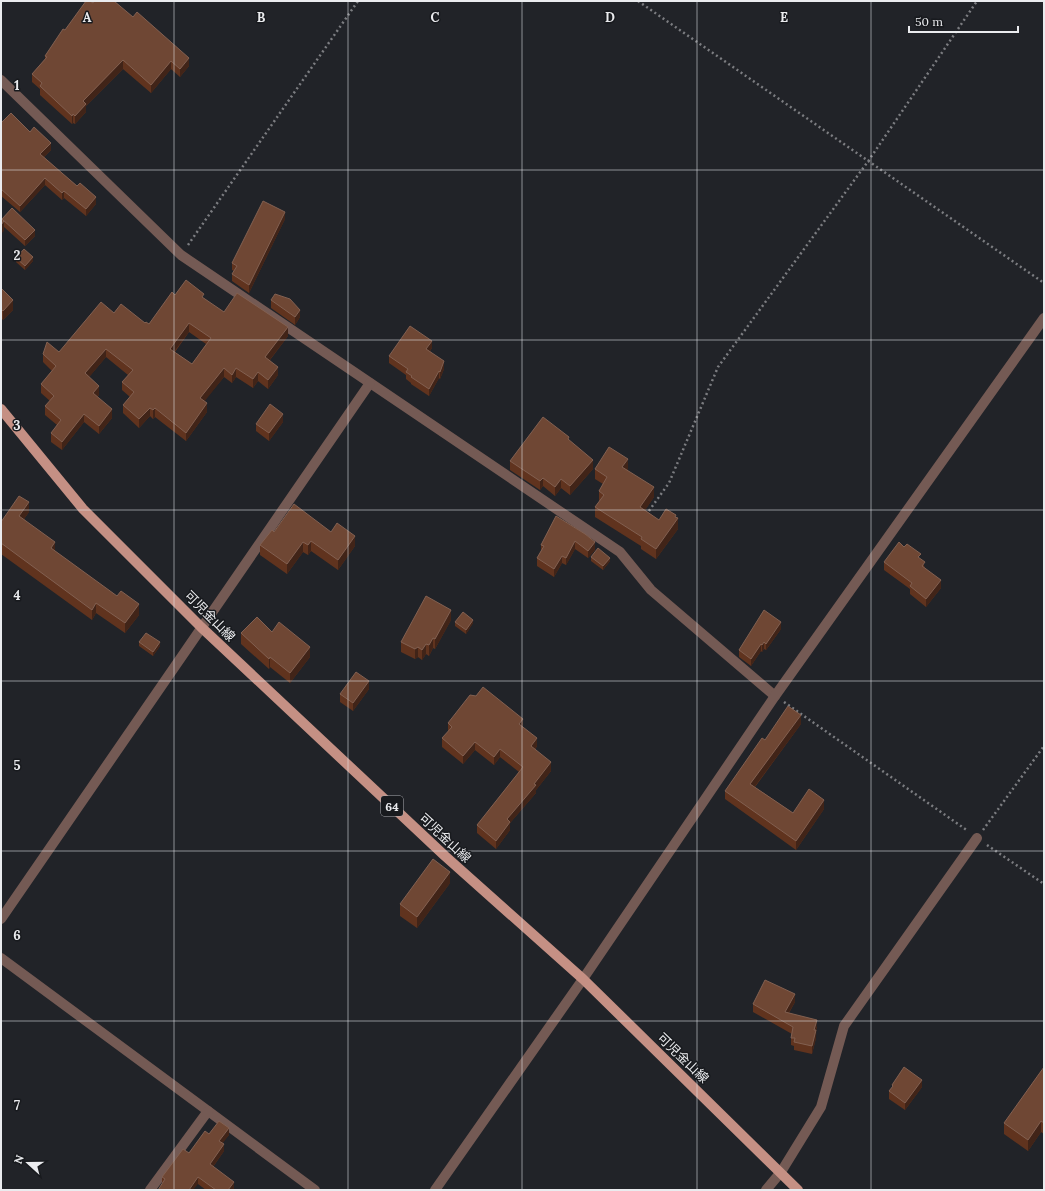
<svg xmlns="http://www.w3.org/2000/svg" width="1045" height="1191" viewBox="0 0 1045 1191" font-family="Lora,'Noto Sans JP',serif">
<rect width="100%" height="100%" fill="#212328"/>
<g fill="none" stroke-linecap="round" stroke-linejoin="round">
<!-- path -->
<g stroke="#7c7d81" stroke-width="2.5" stroke-dasharray="2 3" stroke-linecap="butt">
<path d="M638 1 1044 283"/>
<path d="M188 245 358 1"/>
<path d="M646 515 669 483 718 367 869 160 977 1"/>
<path d="M784 702 968 831"/>
<path d="M983 830 1044 746"/>
<path d="M987 845 1044 884"/>
</g>
<!-- street -->
<g stroke="#745a54" stroke-width="10">
<path d="M1 80 181 255 620 552 651 590 775 696"/>
<path d="M1 919 370 383"/>
<path d="M1 958 315 1190"/>
<path d="M150 1190 208 1111"/>
<path d="M435 1190 583 979 775 696 1044 318"/>
<path d="M766 1190 781 1172 821 1107 844 1026 977 838"/>
</g>
<!-- primary -->
<path stroke="#c59084" stroke-width="10" d="M1 409 83 509 201 627 445 856 583 979 798 1190"/>
</g>
<!-- wall -->
<g fill="#60331e" fill-rule="evenodd">
<path d="M65 30 189 66 180 77 171 69 151 93 123 69 86 106V112L75 124 73 123 72 124 40 95V89L32 82V74L45 59V56Z"/>
<path d="M1 123 30 132 51 150 44 157 96 204 86 216 64 198 62 200 45 185 20 212 1 196Z"/>
<path d="M2 219 35 236 25 246 4 227V231Z"/>
<path d="M285 219 249 293 232 281V274L234 271 232 270V263Z"/>
<path d="M16 258 33 261 25 270 16 262Z"/>
<path d="M1 288 13 310 3 320 1 318Z"/>
<path d="M175 295 204 299 224 312 288 336 270 360 278 375 268 389 258 381 253 388 236 377 232 383 224 377 204 401 207 412 186 441 155 417 153 419 150 416 139 428 123 413V405L130 397 122 390V382L128 375 106 357 89 377 99 395 97 397 112 418 99 434 84 422 62 450 51 442V433L57 425 45 415V406L50 401 41 393V384L52 371 43 362V354L59 352 114 313 149 324ZM189 332 206 344 192 364 175 352Z"/>
<path d="M271 300 300 317 295 325 271 308Z"/>
<path d="M432 348 430 351 444 369 440 379 439 378 429 396 411 384V383L406 379V375L389 363V356Z"/>
<path d="M283 422 269 441 256 431V424Z"/>
<path d="M569 440 593 469 570 495 561 488 555 496 543 486 540 490 510 470V461Z"/>
<path d="M595 469H628L627 470 654 497 645 510 659 520 676 518 678 529 656 559 641 549V546L595 517V507L599 502V491L603 484 595 479Z"/>
<path d="M29 512 24 519 55 551 139 615 125 633 96 613 92 620 1 554V522Z"/>
<path d="M556 516 595 550 588 558 575 549 566 565 562 563 554 577 537 566V558L541 551V545Z"/>
<path d="M274 532H331L355 546 338 570 311 551 308 555 303 552 287 574 260 555V545Z"/>
<path d="M591 557 610 561 603 570 591 561Z"/>
<path d="M921 559 925 568 941 588 926 607 910 594V589L884 570V562Z"/>
<path d="M451 620 435 649 433 648 429 656 426 654 422 660 418 657 415 659 401 652V642Z"/>
<path d="M455 622 473 623 466 634 455 626Z"/>
<path d="M781 629 766 650 764 649 762 652 761 651 751 666 739 657V650Z"/>
<path d="M272 632 310 657 290 683 270 667 269 669 241 644V633Z"/>
<path d="M139 642 160 646 153 656 139 646Z"/>
<path d="M369 689 353 711 340 702V694Z"/>
<path d="M448 723 523 727 537 746 535 750 551 771 536 790V793L510 823V830L496 849 477 833V825L519 772 500 757 494 765 475 750 463 764 442 747V738L448 732Z"/>
<path d="M801 724 755 787 793 813 824 809 796 850 725 799V791L765 740Z"/>
<path d="M450 883 417 928 400 916V904Z"/>
<path d="M795 1002 789 1013 817 1027 816 1030V1038L812 1054 794 1050V1046L791 1045V1038L792 1034 753 1012V1004Z"/>
<path d="M1044 1067V1134L1041 1132 1028 1151 1004 1134V1123Z"/>
<path d="M892 1085 922 1087 905 1110 889 1099V1091L892 1088Z"/>
<path d="M209 1134 229 1135 222 1143 224 1151 213 1167 234 1189 233 1190H206L198 1184 162 1183V1177Z"/>
</g>
<!-- shaded-wall -->
<g fill="#412418">
<path d="M189 58V66L180 77V69Z"/>
<path d="M123 60V69L86 106V112L75 124V116L83 101Z"/>
<path d="M171 61V69L151 93V85Z"/>
<path d="M73 114V123L72 124V116Z"/>
<path d="M51 143V150L40 161V154Z"/>
<path d="M45 178V185L20 212V206Z"/>
<path d="M64 191V198L62 200V193Z"/>
<path d="M96 197V204L86 216V209Z"/>
<path d="M285 212V219L249 293V285Z"/>
<path d="M4 221V231L1 234V225Z"/>
<path d="M35 230V236L25 246V240Z"/>
<path d="M33 257V261L25 270V266Z"/>
<path d="M13 300V310L3 320V311Z"/>
<path d="M300 310V317L295 325V317Z"/>
<path d="M189 323V332L170 357V349Z"/>
<path d="M288 327V336L265 366V357Z"/>
<path d="M432 341V348L426 356V349Z"/>
<path d="M106 349V357L85 382V373Z"/>
<path d="M444 361V369L440 379V372Z"/>
<path d="M278 367V375L268 389V380Z"/>
<path d="M224 368V377L200 407V398Z"/>
<path d="M236 368V377L232 383V375Z"/>
<path d="M439 371V378L429 396V389Z"/>
<path d="M258 372V381L253 388V379Z"/>
<path d="M99 386V395L93 402V393Z"/>
<path d="M207 403V412L186 441V433Z"/>
<path d="M150 408V416L139 428V419Z"/>
<path d="M155 408V417L153 419V410Z"/>
<path d="M112 409V418L99 434V426Z"/>
<path d="M84 414V422L62 450V442Z"/>
<path d="M283 414V422L269 441V433Z"/>
<path d="M628 459V469L622 477V467Z"/>
<path d="M593 460V469L570 495V486Z"/>
<path d="M543 478V486L540 490V481Z"/>
<path d="M561 479V488L555 496V487Z"/>
<path d="M654 487V497L640 518V507Z"/>
<path d="M29 502V512L19 526V516Z"/>
<path d="M676 515V520L678 518V529L656 559V549Z"/>
<path d="M355 536V546L338 570V560Z"/>
<path d="M311 541V551L308 555V545Z"/>
<path d="M575 541V549L566 565V558Z"/>
<path d="M55 542V552L51 548Z"/>
<path d="M303 542V552L287 574V564Z"/>
<path d="M595 542V550L588 558V551Z"/>
<path d="M562 556V563L554 577V569Z"/>
<path d="M610 558V561L603 570V566Z"/>
<path d="M941 580V588L926 607V599Z"/>
<path d="M96 603V613L92 620V610Z"/>
<path d="M139 604V615L125 633V623Z"/>
<path d="M451 610V620L435 649V639Z"/>
<path d="M473 620V623L466 634V630Z"/>
<path d="M781 622V629L766 650V644Z"/>
<path d="M433 638V648L429 656V645Z"/>
<path d="M160 642V646L153 656V652Z"/>
<path d="M764 642V649L762 652V645Z"/>
<path d="M426 644V654L422 660V650Z"/>
<path d="M761 644V651L751 666V659Z"/>
<path d="M310 647V657L290 683V673Z"/>
<path d="M418 647V657L415 659V649Z"/>
<path d="M270 657V667L269 669V659Z"/>
<path d="M369 681V689L353 711V703Z"/>
<path d="M801 715V724L750 793V784Z"/>
<path d="M523 719V727L519 724Z"/>
<path d="M537 738V746L531 755V746Z"/>
<path d="M475 742V750L463 764V756Z"/>
<path d="M500 749V757L494 765V757Z"/>
<path d="M551 762V771L536 790V793L510 823V830L496 849V841L507 819Z"/>
<path d="M824 800V809L796 850V841Z"/>
<path d="M450 872V883L417 928V917Z"/>
<path d="M795 994V1002L785 1019V1012Z"/>
<path d="M817 1020 816 1038 812 1054V1046L814 1030Z"/>
<path d="M922 1080V1087L905 1110V1103Z"/>
<path d="M1041 1121V1132L1028 1151V1140Z"/>
<path d="M229 1128V1135L219 1148V1141Z"/>
<path d="M224 1144V1151L210 1171V1164Z"/>
<path d="M198 1177V1184L193 1190H189Z"/>
<path d="M234 1182V1189L233 1190H228Z"/>
</g>
<!-- building -->
<g fill="#6f4734" stroke="#826051" fill-rule="evenodd">
<path d="M86 1H90L93 3 94 1H114L133 17 137 12 189 58 180 69 171 61 151 85 123 60 83 101 86 104 75 116 73 114 72 116 40 86 42 83 32 74 47 57 45 56 63 29 65 30Z"/>
<path d="M11 113 30 132 34 127 51 143 40 154 77 186 80 183 96 197 86 209 64 191 62 193 45 178 20 206 1 189V123Z"/>
<path d="M263 201 285 212 249 285 232 274 237 266 232 263Z"/>
<path d="M12 208 35 230 25 240 2 219Z"/>
<path d="M1 218 4 221 1 225Z"/>
<path d="M24 249 33 257 25 266 16 258Z"/>
<path d="M186 280 204 294 202 297 224 312 237 293 288 327 265 357 278 367 268 380 258 372 253 379 236 368 232 375 224 368 200 398 207 403 186 433 155 408 153 410 150 408 139 419 123 405 134 392 122 382 133 370 106 349 85 373 99 386 93 393 112 409 99 426 84 414 62 442 51 433 61 420 45 406 54 396 41 384 56 366 43 354 47 342 59 352 101 302 114 313 121 304 145 323 146 322 149 324 172 292 175 295ZM189 323 211 338 192 364 170 349Z"/>
<path d="M1 288 13 300 3 311 1 309Z"/>
<path d="M275 294 290 299 300 310 295 317 271 300Z"/>
<path d="M410 326 432 341 426 349 444 361 440 372 439 371 429 389 411 377 412 376 406 372 408 369 389 356Z"/>
<path d="M270 404 283 414 269 433 256 424Z"/>
<path d="M543 417 569 437 568 439 593 460 570 486 561 479 555 487 543 478 540 481 510 461Z"/>
<path d="M609 447 628 459 622 467 654 487 640 507 659 520 666 509 676 515 675 517 678 518 656 549 641 539 642 537 595 507 604 495 599 491 607 477 595 469Z"/>
<path d="M19 496 29 502 19 516 55 542 51 548 117 596 121 591 139 604 125 623 96 603 92 610 1 543V522Z"/>
<path d="M294 504 331 532 337 523 355 536 338 560 311 541 308 545 303 542 287 564 260 545 272 530 274 532Z"/>
<path d="M556 516 585 534 595 542 588 551 575 541 566 558 562 556 554 569 537 558 544 546 541 545Z"/>
<path d="M899 542 904 547 907 544 921 554 918 557 925 562 922 566 941 580 926 599 910 586 912 583 884 562Z"/>
<path d="M598 548 610 558 603 566 591 557Z"/>
<path d="M426 596 451 610 435 639 433 638 429 645 426 644 422 650 418 647 415 649 401 642Z"/>
<path d="M764 610 781 622 766 644 764 642 762 645 761 644 751 659 739 650Z"/>
<path d="M463 612 473 620 466 630 455 622Z"/>
<path d="M257 617 272 632 279 622 310 647 290 673 270 657 269 659 241 633Z"/>
<path d="M146 633 160 642 153 652 139 642Z"/>
<path d="M356 672 369 681 353 703 340 694Z"/>
<path d="M483 687 523 719 519 724 537 738 531 746 551 762 534 784 536 785 507 819 510 822 496 841 477 825 523 767 500 749 494 757 475 742 463 756 442 738 452 727 448 723 470 695 476 696Z"/>
<path d="M788 706 801 715 750 784 793 813 809 789 824 800 796 841 725 791 762 738 765 740Z"/>
<path d="M433 859 450 872 417 917 400 904Z"/>
<path d="M765 980 795 994 785 1012 817 1020 814 1030H816L812 1046 794 1042 795 1038H791L793 1027 753 1004Z"/>
<path d="M904 1067 922 1080 905 1103 889 1091 893 1086 892 1085Z"/>
<path d="M1044 1067V1123L1041 1121 1028 1140 1004 1123Z"/>
<path d="M219 1121 229 1128 219 1141 224 1144 210 1164 234 1182 228 1190H216L198 1177 189 1190H158L165 1179 162 1177 183 1149 189 1153 205 1131 209 1134Z"/>
</g>
<!-- grid -->
<path fill="none" stroke="#eaebee" stroke-width="1" stroke-opacity="0.55" d="M174 1V1190M348 1V1190M522 1V1190M697 1V1190M871 1V1190M1 170H1044M1 340H1044M1 510H1044M1 681H1044M1 851H1044M1 1021H1044"/>
<g text-anchor="middle" dominant-baseline="central" stroke-width="3" stroke-linejoin="round" paint-order="stroke">
<!-- shield labels -->
<rect fill="#181a1e" stroke="#abacb0" stroke-width="1" x="381" y="796" width="22" height="20" rx="3"/>
<g font-size="12" font-weight="bold" fill="#eaebee">
<text x="392" y="806">64</text>
</g>
<!-- street labels -->
<g font-size="13" fill="#eaebee" stroke="#181a1e">
<text transform="translate(210 616) rotate(45)">可児金山線</text>
<text transform="translate(445 838) rotate(43)">可児金山線</text>
<text transform="translate(683 1058) rotate(44)">可児金山線</text>
</g>
</g>
<g font-size="13" text-anchor="middle" font-weight="bold" fill="#eaebee" stroke="#181a1e" stroke-width="3" stroke-linejoin="round" paint-order="stroke">
<text x="87" y="22">A</text>
<text x="261" y="22">B</text>
<text x="435" y="22">C</text>
<text x="610" y="22">D</text>
<text x="784" y="22">E</text>
<text x="17" y="90">1</text>
<text x="17" y="260">2</text>
<text x="17" y="430">3</text>
<text x="17" y="600">4</text>
<text x="17" y="770">5</text>
<text x="17" y="940">6</text>
<text x="17" y="1110">7</text>
</g>
<!-- border -->
<rect width="1045" height="1191" fill="none" stroke="#eaebee" stroke-width="4"/>
<!-- north arrow -->
<g transform="translate(28 1163) rotate(291)" stroke="#181a1e" stroke-width="3" paint-order="stroke">
<path d="M0-3L7 15L0 10L-7 15Z" fill="#eaebee"/>
<text y="-6" font-size="11" font-weight="bold" text-anchor="middle" fill="#eaebee">N</text>
</g>
<!-- scale -->
<path d="M909 26v6h109v-6" fill="none" stroke="#eaebee" stroke-width="2"/>
<text x="915" y="26" font-size="12" fill="#eaebee" stroke="#181a1e" stroke-width="3" paint-order="stroke">50 m</text>
</svg>
